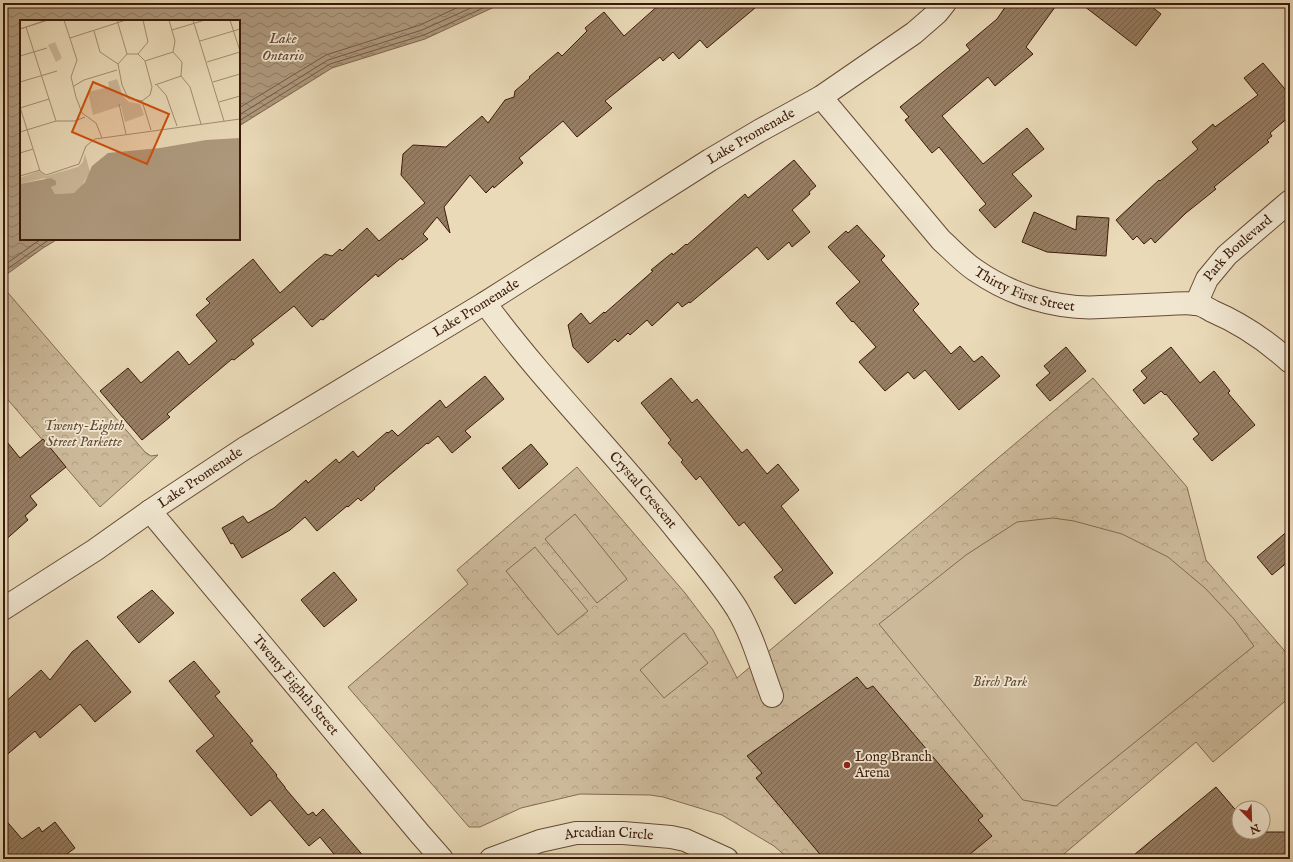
<svg xmlns="http://www.w3.org/2000/svg" width="1293" height="862" viewBox="0 0 1293 862" font-family="'IM FELL English',serif">
<defs>
<pattern id="forest-crowns" width="20" height="18" patternUnits="userSpaceOnUse"><rect width="20" height="18" fill="#ccb99a"/><path d="M2 6a3 3 0 1 1 6 0M12 15a3 3 0 1 1 6 0" fill="none" stroke="#b09e83"/></pattern>
<pattern id="water-waves" width="16" height="10" patternUnits="userSpaceOnUse"><rect width="16" height="10" fill="#ae997d"/><path d="M0 5q4-4 8 0t8 0" fill="none" stroke="#8f7c65"/></pattern>
<pattern id="building-hatch" width="6" height="6" patternUnits="userSpaceOnUse"><rect width="6" height="6" fill="#967e64"/><path d="M-1 1l2-2M0 6l6-6M5 7l2-2" fill="none" stroke="#7c6651"/></pattern>
</defs>
<rect width="100%" height="100%" fill="#eadab8"/>
<filter id="stains"><feTurbulence type="fractalNoise" baseFrequency=".005" numOctaves="4"/><feColorMatrix values="0 0 0 0 .2 0 0 0 0 .09 0 0 0 0 .02 0 0 0 .5 -.17"/></filter>
<radialGradient id="worn" r=".72"><stop offset=".6" stop-color="#630" stop-opacity="0"/><stop offset="1" stop-color="#630" stop-opacity=".3"/></radialGradient>
<!-- forest -->
<g fill="url(#forest-crowns)" stroke="#846a52">
<path d="M3 287 145 452 151 456 158 455 100 507 3 394Z"/>
<path d="M1093 378 1187 487 1206 560 1290 657V697L1213 762 1196 742 1058 859H789L774 846 722 815 663 797 650 795 580 794 521 808 480 827H469L348 687 468 584 457 570 577 467 685 593 713 630 737 678Z"/>
</g>
<!-- garden -->
<g fill="#ccb99a" stroke="#846a52">
<path d="M575 514 627 579 597 603 545 539Z"/>
<path d="M1053 518 1074 521 1122 534 1168 557 1205 588 1234 619 1254 646 1056 806 1023 800 879 624 966 555 1017 522Z"/>
<path d="M535 547 588 611 558 635 506 571Z"/>
<path d="M684 633 708 663 664 698 640 670Z"/>
</g>
<!-- water -->
<path fill="url(#water-waves)" stroke="#80664f" d="M3 3H503L425 39 332 68 239 126V21H21V239H58L43 248 3 277Z"/>
<g fill="none" stroke-linecap="round" stroke-linejoin="round">
<!-- shore -->
<g stroke="#745a44" stroke-width="1">
<path d="M239 108 326 55 420 25 467 3"/>
<path d="M239 115 328 60 422 30 482 3"/>
<path d="M239 121 330 64 424 35 494 3"/>
<path d="M3 266 41 239"/>
<path d="M3 272 50 239"/>
</g>
</g>
<!-- building -->
<g fill="url(#building-hatch)" stroke="#3b1a0a">
<path d="M661 3H761L707 48 700 40 679 59 673 52 663 61 660 57 605 101 612 108 577 137 563 121 519 158 523 163 494 188 493 186 486 193 470 175 444 207 450 233 437 217 423 234 428 239 402 260 401 258 378 277 376 274 323 320 321 319 312 327 294 306 251 340 254 344 234 360 232 359 167 414 170 417 142 440 100 391 128 368 141 383 178 351 189 365 217 341 196 315 210 303 206 299 253 259 280 293 316 261 325 254 332 256 340 249 342 251 367 228 379 241 425 203 401 175 403 154 413 145 446 147 482 116 488 123 505 100 514 97 515 91 530 78 529 77 558 52 562 56 587 31 585 28 604 12 624 36Z"/>
<path d="M1008 3H1058L1026 47 1033 54 995 86 988 77 942 116 983 164 1027 128 1044 149 1012 174 1032 196 995 228 979 210 986 204 939 147 932 153 905 120 909 117 900 107 970 50 966 45 997 19Z"/>
<path d="M1080 3H1147L1161 14 1136 46Z"/>
<path d="M1263 63 1290 95V116L1270 133 1272 136 1267 140 1269 142 1214 187 1216 189 1186 213 1155 243 1151 238 1144 244 1137 236 1133 240 1116 220 1159 180 1160 181 1198 149 1192 142 1213 124 1215 127 1258 95 1244 78Z"/>
<path d="M794 160 816 186 809 192 810 194 792 210 810 232 792 247 789 242 768 260 757 247 690 303 689 302 682 307 678 302 652 326 647 320 630 335 628 333 618 342 615 339 588 363 573 347 568 325 581 313 590 324 604 312 605 313 653 271 651 270 672 253 673 255 686 244 687 245 745 194 748 198Z"/>
<path d="M1034 212 1076 230 1077 216 1109 218 1106 256 1047 252 1022 242Z"/>
<path d="M857 225 885 256 881 260 919 304 913 310 951 354 960 346 974 362 982 356 1000 376 959 410 925 370 914 379 908 372 885 391 859 362 876 347 853 321 852 322 836 303 860 282 828 247 846 231 848 233Z"/>
<path d="M1066 347 1086 371 1050 401 1036 385 1050 373 1044 366Z"/>
<path d="M1171 347 1200 383 1214 371 1230 391 1228 393 1255 425 1212 461 1193 439 1199 434 1166 394 1165 395 1161 391 1144 404 1133 390 1147 378 1141 371Z"/>
<path d="M485 376 504 399 465 431 471 437 452 453 438 436 428 444 427 443 374 488 375 489 361 501 358 498 348 507 347 506 317 531 305 517 290 530 242 558 233 543 231 544 222 528 243 516 248 523 274 508 306 480 308 483 336 459 339 463 353 451 358 457 387 432 388 433 392 430 398 436 440 400 446 408Z"/>
<path d="M671 378 692 403 697 399 742 453 747 449 767 474 778 464 799 490 781 506 833 573 795 604 774 577 783 570 744 522 739 526 700 476 696 480 681 462 683 460 668 443 671 440 641 403Z"/>
<path d="M3 437 20 458 43 439 66 467 30 496 37 505 25 516 28 520 3 542Z"/>
<path d="M531 444 548 464 519 489 502 468Z"/>
<path d="M1290 529V560L1272 575 1257 557Z"/>
<path d="M334 572 357 600 324 627 301 600Z"/>
<path d="M152 590 174 613 139 643 117 617Z"/>
<path d="M87 640 131 692 95 722 80 704 40 738 35 731 3 758V704L41 670 50 680 72 652Z"/>
<path d="M194 661 220 692 215 696 253 741 250 743 277 775 276 776 285 787V788L308 815 313 812 316 816 323 809 366 859H338L320 837 309 846 270 800 251 816 196 751 214 736 169 681Z"/>
<path d="M857 677 867 689 873 686 983 816 978 820 992 836 964 859H824L756 778 762 773 747 756Z"/>
<path d="M1216 787 1239 814V832H1290V859H1129Z"/>
<path d="M3 817 22 839 39 827 42 832 55 822 75 848 60 859H3Z"/>
</g>
<g fill="none" stroke-linecap="round" stroke-linejoin="round">
<defs>
<g id="street">
<path id="s1" d="M821 97 941 240C952 250 963 262 975 270 1011 295 1057 310 1101 307 1123 306 1146 305 1168 304 1176 304 1187 302 1195 304 1201 304 1207 308 1212 311 1240 323 1267 341 1290 362"/>
<path id="s2" d="M485 303C544 383 616 454 678 532 698 557 720 582 737 609 753 636 761 667 772 696"/>
<path id="s3" d="M1196 304 1207 279 1227 255 1290 201"/>
<path id="s4" d="M150 511 420 834 442 859"/>
<path id="s5" d="M3 609 95 550 150 511 245 448 485 303 710 160 759 131 821 97 914 33 937 13 945 3"/>
<path id="s6" d="M491 859 540 841 576 833H623L671 837 685 840 727 859"/>
</g>
</defs>
<!-- street casing -->
<use href="#street" stroke="#674a36" stroke-width="24"/>
<!-- street -->
<use href="#street" stroke="#f1e7d1" stroke-width="22"/>
</g>
<!-- markers -->
<circle fill="#8f2418" stroke="#f1e7d1" stroke-width="1.5" cx="847" cy="765" r="4"/>
<g text-anchor="middle" dominant-baseline="central" stroke-width="3.5" stroke-linejoin="round" paint-order="stroke">
<!-- street labels -->
<g font-size="14" fill="#3b1a0a" stroke="#f1e7d1">
<text stroke="none"><textPath href="#s5" startOffset="885">Lake Promenade</textPath></text>
<text stroke="none"><textPath href="#s3" startOffset="71">Park Boulevard</textPath></text>
<text stroke="none"><textPath href="#s1" startOffset="286">Thirty First Street</textPath></text>
<text stroke="none"><textPath href="#s5" startOffset="561">Lake Promenade</textPath></text>
<text stroke="none"><textPath href="#s5" startOffset="237">Lake Promenade</textPath></text>
<text stroke="none"><textPath href="#s2" startOffset="245">Crystal Crescent</textPath></text>
<text stroke="none"><textPath href="#s4" startOffset="227">Twenty Eighth Street</textPath></text>
<text stroke="none"><textPath href="#s6" startOffset="122">Arcadian Circle</textPath></text>
</g>
<!-- park labels -->
<g font-size="14" font-style="italic" fill="#664a35" stroke="#f1e7d1">
<text x="84" y="426">Twenty-Eighth<tspan x="84" dy="16">Street Parkette</tspan></text>
<text x="1000" y="682">Birch Park</text>
</g>
<!-- poi labels -->
<g font-size="14" fill="#3b1a0a" stroke="#f1e7d1" text-anchor="start">
<text x="855" y="757">Long Branch<tspan x="855" dy="16">Arena</tspan></text>
</g>
<!-- water labels -->
<g font-size="15" font-style="italic" fill="#634632" stroke="#f1e7d1">
<text x="283" y="38">Lake<tspan x="283" dy="17">Ontario</tspan></text>
</g>
</g>
<!-- overview -->
<g transform="translate(20 20)">
<rect width="220" height="220" fill="#eadab8"/>
<path d="M97 59 103 76 109 82 120 84 124 95 105 102 101 86 73 95 68 72 89 67 88 62ZM65 134 70 152 57 173 35 174 31 167 36 164 24 158 0 164V158L19 151 26 156 58 147 63 142Z" fill="#ccb99a"/>
<path d="M35 22 42 38 36 42 28 25ZM86 71 91 86 79 88 70 75Z" fill="#ccb99a"/>
<path d="M220 118V220H0V164L31 158 36 161V165L31 167 35 174 54 173 65 162 72 146 88 133 140 128 186 120Z" fill="#ae997d"/>
<path fill="none" stroke="#a48d72" stroke-width="1" d="M44 0 57 40 51 57 56 77 62 93 76 103 82 118M97 0 107 34M149 0 155 21 153 32 162 42 161 56 170 67 181 104M173 0 204 101M210 0 220 31M6 7 36 101M0 9 27 0M0 9 28 0M152 10 185 0M74 11 80 32 98 44M50 18 106 0M180 21 220 9M107 34H118L125 41 132 67 130 75 122 81 108 78 102 65 98 44ZM118 34 128 22 123 0M0 36 27 28M125 41 153 32M187 42 220 32M0 62 37 51M193 62 220 54M136 64 146 75 157 106M135 65 161 56M54 66 64 60 97 50M122 81 131 110M199 82 220 76M99 84 106 114M0 87 20 151 26 155 59 144 66 126 75 119 220 99M0 88 29 79M0 112 36 101H55L65 97M0 133 13 129M0 156 20 150"/>
<path fill="#ce500c" fill-opacity="0.15" stroke="#ce500c" stroke-width="2" d="M73 62 149 94 127 144 52 112Z"/>
<rect width="220" height="220" fill="none" stroke="#3b1a0a" stroke-width="2"/>
</g>
<!-- margin -->
<rect width="1293" height="862" fill="none" stroke="#eadab8" stroke-width="16"/>
<rect x="4" y="4" width="1285" height="854" fill="none" stroke="#3b1a0a" stroke-width="2"/>
<rect x="8" y="8" width="1277" height="846" fill="none" stroke="#3b1a0a"/>
<!-- north arrow -->
<g transform="translate(1251 820) rotate(157)"><circle r="19" fill="#f1e7d1" stroke="#a89581"/>
<path d="M0-3L7 15L0 10L-7 15Z" fill="#8f2418"/>
<text y="-6" font-size="11" font-weight="bold" text-anchor="middle" fill="#3b1a0a">N</text>
</g>
<rect width="100%" height="100%" filter="url(#stains)"/>
<rect width="100%" height="100%" fill="url(#worn)"/>
</svg>
